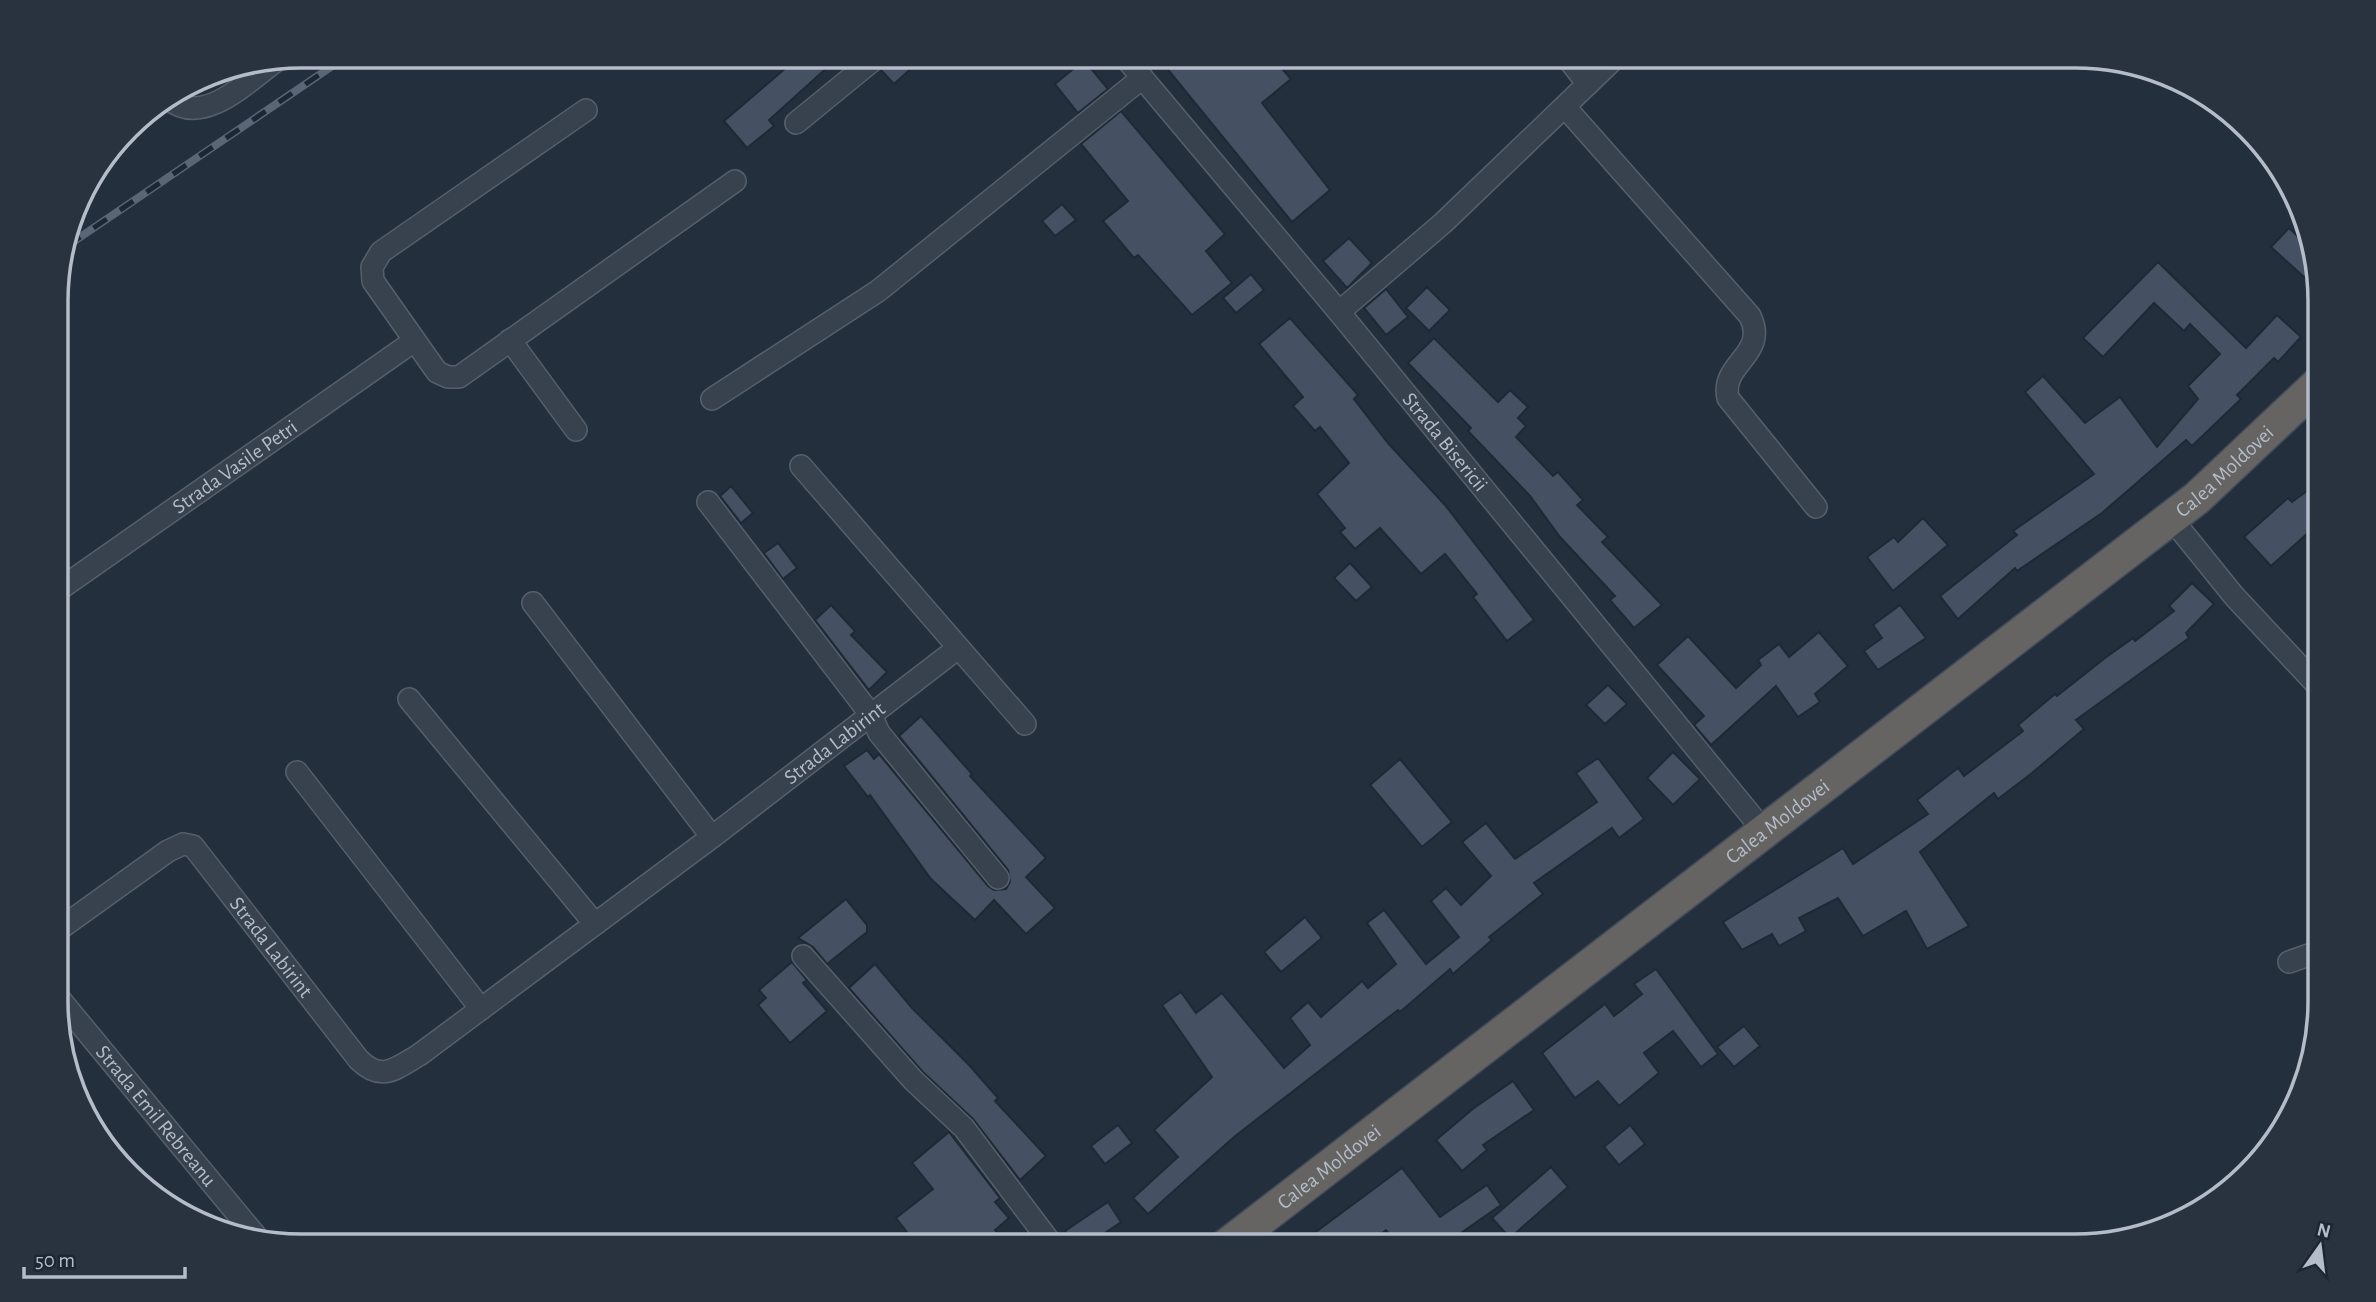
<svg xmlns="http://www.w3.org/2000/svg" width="2376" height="1302" viewBox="0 0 2376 1302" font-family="'Alegreya Sans',sans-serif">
<rect width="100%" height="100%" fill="#242f3e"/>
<!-- building -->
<g fill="#455162" stroke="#1f2835" stroke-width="2">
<path d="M804 56H840L769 120 774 126 747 148 724 121 794 61 796 64Z"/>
<path d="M891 56H925L894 84 881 70Z"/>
<path d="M1177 56H1271L1291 79 1262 103 1330 190 1292 222 1165 66Z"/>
<path d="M1084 60 1108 89 1078 113 1055 84Z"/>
<path d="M1121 111 1225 234 1206 251 1232 283 1192 315 1138 255 1134 258 1103 221 1128 201 1081 144Z"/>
<path d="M1062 204 1076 220 1055 236 1042 221Z"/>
<path d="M2289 228 2309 247 2318 270V290L2271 247Z"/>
<path d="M1349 238 1372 263 1347 288 1323 261Z"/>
<path d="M2158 262 2246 348 2277 315 2301 337 2278 362 2274 358 2237 395 2241 399 2192 446 2186 440 2102 513 2017 571 2015 568 1958 619 1940 596 2017 535 2013 531 2094 474 2025 392 2043 376 2085 423 2120 397 2157 447 2198 399 2188 386 2220 354 2190 324 2184 331 2154 303 2103 357 2083 338Z"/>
<path d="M1251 274 1264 290 1236 313 1223 298Z"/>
<path d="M1427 287 1450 310 1429 331 1406 308Z"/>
<path d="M1386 289 1408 317 1386 335 1364 308Z"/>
<path d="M1290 318 1358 395 1354 399 1388 443 1445 505 1534 620 1507 641 1473 597 1477 594 1445 554 1421 574 1380 528 1355 549 1340 532 1345 528 1317 494 1349 463 1320 427 1315 431 1293 406 1303 397 1259 344Z"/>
<path d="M1434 338 1498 402 1510 390 1528 407 1518 418 1526 426 1516 437 1553 476 1558 472 1583 500 1577 505 1608 537 1602 542 1662 605 1634 628 1610 600 1615 596 1560 537 1530 496 1468 431 1471 428 1408 363Z"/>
<path d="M2319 482V523L2271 566 2244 537 2288 498 2292 502Z"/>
<path d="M731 486 753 513 741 523 720 496Z"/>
<path d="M1923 518 1948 545 1893 591 1867 557 1894 537 1898 542Z"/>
<path d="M778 543 797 568 783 579 764 553Z"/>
<path d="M1350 563 1372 587 1356 601 1334 578Z"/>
<path d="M2192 583 2214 604 2186 633 2189 638 2076 720 2084 729 2032 773 1998 799 1994 793 1920 852 1969 926 1927 949 1906 911 1863 936 1838 898 1799 918 1806 931 1779 946 1772 934 1742 950 1723 922 1843 848 1853 864 1928 814 1917 800 1958 768 1964 776 2023 731 2018 725 2055 694 2057 696 2105 658 2133 638 2135 641 2174 611 2169 606Z"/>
<path d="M831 605 855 631 851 635 887 672 869 690 815 620Z"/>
<path d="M1900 605 1926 638 1878 670 1864 651 1882 638 1873 625Z"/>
<path d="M1819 632 1848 666 1815 694 1820 702 1798 717 1776 686 1711 745 1694 725 1704 716 1657 665 1688 636 1736 688 1761 665 1758 660 1779 644 1789 657Z"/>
<path d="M1608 685 1627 704 1605 724 1586 705Z"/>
<path d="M921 716 972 774 970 776 1046 858 1026 877 1055 908 1026 934 994 900 975 920 931 879 870 795 868 797 844 766 867 750 874 759 879 754 988 886 994 890 1006 889 1010 882 1008 870 899 736Z"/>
<path d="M1673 752 1700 779 1673 805 1647 778Z"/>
<path d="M1598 758 1644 819 1619 838 1612 828 1534 883 1543 894 1489 937 1492 940 1453 974 1450 969 1400 1012 1398 1010 1234 1137 1148 1214 1133 1198 1178 1157 1154 1130 1212 1077 1162 1005 1181 992 1196 1013 1222 993 1284 1068 1310 1045 1290 1018 1308 1002 1321 1017 1362 981 1368 988 1396 964 1367 923 1384 910 1426 964 1459 937 1431 901 1446 888 1461 905 1491 876 1462 842 1486 823 1515 859 1597 802 1576 773Z"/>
<path d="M1400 759 1452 822 1422 847 1370 785Z"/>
<path d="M846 899 867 925V932L827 964 813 947 798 938Z"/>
<path d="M1305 917 1322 938 1281 972 1264 952Z"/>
<path d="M792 962 807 980 803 983 827 1011 790 1043 758 1005 766 998 759 990Z"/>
<path d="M875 964 912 1008 970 1066 998 1098 995 1101 1046 1156 1020 1180 973 1119 922 1071 849 988Z"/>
<path d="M1656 969 1718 1054 1701 1067 1673 1031 1644 1053 1659 1073 1619 1106 1598 1081 1575 1098 1542 1053 1605 1004 1614 1016 1642 994 1634 984Z"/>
<path d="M1744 1026 1760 1046 1734 1067 1717 1047Z"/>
<path d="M1513 1081 1534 1110 1483 1145 1487 1150 1462 1171 1436 1140 1474 1108Z"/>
<path d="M1118 1125 1132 1143 1105 1164 1091 1146Z"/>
<path d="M1630 1125 1645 1144 1619 1165 1604 1147Z"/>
<path d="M949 1132 1000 1198 995 1202 1009 1218 995 1230 1009 1246H918L896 1218 933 1189 912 1163Z"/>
<path d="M1551 1167 1568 1187 1510 1238 1492 1218Z"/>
<path d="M1402 1168 1440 1217 1487 1185 1501 1205 1458 1235 1466 1246H1399L1386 1230 1364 1246H1297Z"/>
<path d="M1108 1202 1121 1222 1086 1246H1076L1065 1231Z"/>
</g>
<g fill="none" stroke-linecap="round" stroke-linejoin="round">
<defs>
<g id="minor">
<path id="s1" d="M1124 56 1339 312 1763 830"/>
<path d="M1566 56 1588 84"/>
<path d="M169 99C203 128 249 80 276 61"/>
<path d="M1565 107 1750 316C1769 355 1720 363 1728 398L1816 507"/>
<path d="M586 110 381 252 372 267 373 281 437 372 448 377H459L735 181"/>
<path d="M796 123 878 56"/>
<path d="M1339 312 1443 223 1617 56"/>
<path d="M510 340 576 430"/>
<path d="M712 399 878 291 1142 78"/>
<path d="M801 466 1025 724"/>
<path d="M708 502 871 715 879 733 998 878"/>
<path d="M2171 518 2234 596 2319 687"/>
<path id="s2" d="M57 591 414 341"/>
<path d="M533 603 712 837"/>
<path d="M409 699 595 924"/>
<path d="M297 772 481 1009"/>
<path id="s3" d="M58 930 168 851 183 844 193 846 359 1060C382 1082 395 1069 419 1055L712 837 958 648"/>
<path d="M803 956 913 1080 964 1128 1053 1246"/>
<path d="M2289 962 2320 951"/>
<path id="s4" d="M58 997 255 1235"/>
</g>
<g id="trunk">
<path id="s5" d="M1226 1246 2197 498 2318 384"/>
</g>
</defs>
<!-- minor casing -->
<use href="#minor" stroke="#565f6c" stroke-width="24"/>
<!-- trunk casing -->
<use href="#trunk" stroke="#434c59" stroke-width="36"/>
<!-- minor -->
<use href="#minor" stroke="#38414e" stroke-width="21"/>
<!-- trunk -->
<use href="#trunk" stroke="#656462" stroke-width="33"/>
<defs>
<path id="rail" d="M67 246 347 56"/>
</defs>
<!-- rail casing -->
<use href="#rail" stroke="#5a6575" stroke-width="8"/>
<!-- rail -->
<use href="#rail" stroke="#1d2633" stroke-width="5" stroke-dasharray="16" stroke-linecap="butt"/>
</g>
<g text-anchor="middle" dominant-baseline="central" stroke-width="6" stroke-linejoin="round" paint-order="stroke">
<!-- street labels -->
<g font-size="21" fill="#b4bcc9" stroke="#1d2633">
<text stroke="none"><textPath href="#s1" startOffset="502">Strada Bisericii</textPath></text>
<text stroke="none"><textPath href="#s2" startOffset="217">Strada Vasile Petri</textPath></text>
<text stroke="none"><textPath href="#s5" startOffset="1264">Calea Moldovei</textPath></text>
<text stroke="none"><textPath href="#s3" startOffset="1020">Strada Labirint</textPath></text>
<text stroke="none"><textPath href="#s5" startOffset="696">Calea Moldovei</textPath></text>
<text stroke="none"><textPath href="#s3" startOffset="290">Strada Labirint</textPath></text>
<text stroke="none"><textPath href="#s4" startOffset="154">Strada Emil Rebreanu</textPath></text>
<text stroke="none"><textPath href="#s5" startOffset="130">Calea Moldovei</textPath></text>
</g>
</g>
<!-- crop -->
<path d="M0 0H2376V1302H0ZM301 68H2075A233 233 0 0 1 2308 301V1001A233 233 0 0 1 2075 1234H301A233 233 0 0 1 68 1001V301A233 233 0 0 1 301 68Z" fill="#29323f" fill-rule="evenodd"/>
<path fill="none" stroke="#b4bcc9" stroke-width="3.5" d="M301 68H2075A233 233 0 0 1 2308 301V1001A233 233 0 0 1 2075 1234H301A233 233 0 0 1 68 1001V301A233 233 0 0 1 301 68Z"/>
<!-- north arrow -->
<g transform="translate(2320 1246) rotate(14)" stroke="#1d2633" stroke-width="5" paint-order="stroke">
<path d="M0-5L12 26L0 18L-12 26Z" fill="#b4bcc9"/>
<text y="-10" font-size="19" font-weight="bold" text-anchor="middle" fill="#b4bcc9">N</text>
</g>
<!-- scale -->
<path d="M24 1267v10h161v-10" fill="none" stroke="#b4bcc9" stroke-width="3.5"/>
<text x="35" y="1267" font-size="21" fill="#b4bcc9" stroke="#1d2633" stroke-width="5" paint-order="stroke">50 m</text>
</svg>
